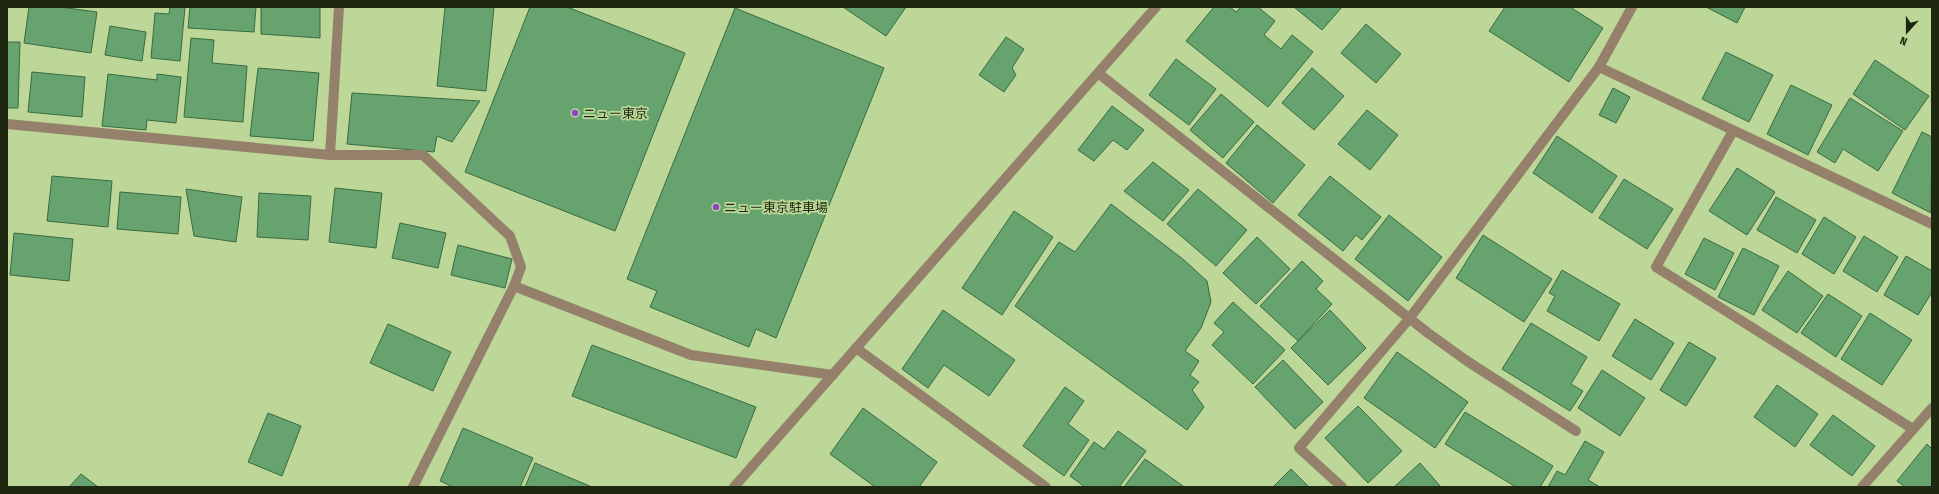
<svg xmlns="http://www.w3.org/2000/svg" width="1939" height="494" viewBox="0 0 1939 494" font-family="'Fira Sans Condensed','Noto Sans JP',sans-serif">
<rect width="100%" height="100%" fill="#bcd798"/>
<!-- building -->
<g fill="#67a36e" stroke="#396b40">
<path d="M29 7H60L97 12 91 53 24 43Z"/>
<path d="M170 7H185L180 61 151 58 155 13 169 14Z"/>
<path d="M190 7H256L254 32 188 28Z"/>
<path d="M261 7H320V38L261 34Z"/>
<path d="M445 7H494L486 91 437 86Z"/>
<path d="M530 7H567L685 53 615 231 465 172Z"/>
<path d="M843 7H906L886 36Z"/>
<path d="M1214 7H1230L1236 12 1241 7H1258L1275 21 1264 35 1281 49 1292 35 1313 52 1268 107 1186 41Z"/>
<path d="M1294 7H1342L1322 30Z"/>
<path d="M1505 7H1570L1603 28 1569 82 1489 31Z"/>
<path d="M1706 7H1745L1737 23Z"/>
<path d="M735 8 884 68 776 338 756 329 749 347 650 307 657 291 627 279Z"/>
<path d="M1366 24 1401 54 1376 83 1341 53Z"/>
<path d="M110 26 146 32 142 61 105 55Z"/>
<path d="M1006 37 1024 49 1012 68 1016 75 1004 92 979 75Z"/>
<path d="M191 38 214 40 212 63 247 66 243 122 184 117Z"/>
<path d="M7 42H20L18 108H7Z"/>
<path d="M1726 52 1773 75 1749 122 1702 99Z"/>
<path d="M1176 59 1216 89 1189 125 1149 95Z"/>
<path d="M1875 60 1929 96 1905 130 1853 94Z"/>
<path d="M258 68 319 73 313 141 250 136Z"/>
<path d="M1312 68 1344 96 1314 130 1282 103Z"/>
<path d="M32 72 85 77 82 117 28 112Z"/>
<path d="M108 74 157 80V74L181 77 176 123 147 120 146 130 102 126Z"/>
<path d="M1791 85 1832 105 1808 155 1767 134Z"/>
<path d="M1613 88 1630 97 1616 123 1599 115Z"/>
<path d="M352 93 480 101 452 142 437 136 434 152 347 144Z"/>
<path d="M1221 94 1254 122 1223 158 1190 130Z"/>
<path d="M1850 98 1903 131 1878 171 1843 149 1835 163 1817 152Z"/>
<path d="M1112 106 1144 130 1127 150 1113 140 1094 161 1078 150Z"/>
<path d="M1367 110 1398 135 1370 170 1338 144Z"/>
<path d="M1257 125 1305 165 1273 203 1226 163Z"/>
<path d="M1922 132 1932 137 1931 213 1892 193Z"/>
<path d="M1557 136 1617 176 1592 213 1533 173Z"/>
<path d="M1153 162 1189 190 1163 221 1124 191Z"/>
<path d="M1737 168 1775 192 1747 235 1709 211Z"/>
<path d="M52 176 112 181 108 227 47 221Z"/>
<path d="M1330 176 1381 217 1362 240 1356 235 1343 251 1298 215Z"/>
<path d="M1624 179 1673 209 1647 249 1599 218Z"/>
<path d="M335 188 382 193 376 248 329 242Z"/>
<path d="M186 189 242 197 236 242 194 236Z"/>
<path d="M1198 189 1247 230 1216 266 1167 224Z"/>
<path d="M120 192 181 197 178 234 117 229Z"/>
<path d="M259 193 311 196 308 240 257 237Z"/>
<path d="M1776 197 1816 220 1797 253 1757 230Z"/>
<path d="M1111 204 1184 260 1207 281 1211 302 1201 328 1185 351 1199 361 1190 375 1199 382 1192 390 1204 407 1187 430 1015 306 1059 242 1075 252Z"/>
<path d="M1014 211 1053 237 1002 315 962 288Z"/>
<path d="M1389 215 1442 257 1408 301 1355 259Z"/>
<path d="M1824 217 1856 237 1834 274 1802 254Z"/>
<path d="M400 223 446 233 438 268 392 258Z"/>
<path d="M14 233 73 239 69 281 10 275Z"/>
<path d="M1483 235 1552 279 1524 322 1456 278Z"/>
<path d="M1864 236 1898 257 1877 292 1843 271Z"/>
<path d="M1257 237 1290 269 1256 304 1223 273Z"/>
<path d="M1704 238 1734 253 1715 290 1685 274Z"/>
<path d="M458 245 512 259 505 288 451 275Z"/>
<path d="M1743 248 1779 266 1754 315 1718 297Z"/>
<path d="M1906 256 1932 271V292L1918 315 1884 295Z"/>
<path d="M1302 261 1323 281 1316 289 1332 304 1298 341 1260 306Z"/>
<path d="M1562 270 1620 304 1599 341 1547 311 1555 296 1549 293Z"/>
<path d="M1788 271 1823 296 1797 333 1762 310Z"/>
<path d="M1828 294 1862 316 1836 357 1801 333Z"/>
<path d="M1233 302 1285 350 1253 384 1212 345 1224 332 1214 323Z"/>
<path d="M943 310 1015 360 989 396 944 365 928 388 902 369Z"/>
<path d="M1330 310 1366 348 1328 385 1291 348Z"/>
<path d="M1870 313 1912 340 1882 385 1841 359Z"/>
<path d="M1635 319 1674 343 1651 380 1612 356Z"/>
<path d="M1531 323 1587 357 1571 384 1583 391 1570 411 1502 369Z"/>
<path d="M388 324 451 352 433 391 370 363Z"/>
<path d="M1689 342 1716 358 1686 406 1660 390Z"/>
<path d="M592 345 756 407 736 458 572 396Z"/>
<path d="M1397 352 1468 402 1435 448 1364 398Z"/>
<path d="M1283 360 1323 402 1295 429 1255 387Z"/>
<path d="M1602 370 1645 398 1620 436 1578 408Z"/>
<path d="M1777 385 1818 414 1795 447 1754 417Z"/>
<path d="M1065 387 1084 401 1068 424 1089 440 1064 476 1023 446Z"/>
<path d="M1358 406 1402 451 1368 483 1325 438Z"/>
<path d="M863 408 937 462 919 487H875L830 454Z"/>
<path d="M1465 412 1553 466 1540 487H1516L1445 444Z"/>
<path d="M268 413 301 426 282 476 248 462Z"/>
<path d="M1833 415 1875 446 1852 476 1810 445Z"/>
<path d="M463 428 533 458 520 487H453L440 481Z"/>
<path d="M1118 431 1146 451 1119 487H1085L1070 476 1094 442 1104 449Z"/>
<path d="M1585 441 1604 452 1588 480 1600 487H1548L1557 471 1565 475Z"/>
<path d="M1927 444 1932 449V487H1905L1897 481Z"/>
<path d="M1145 459 1183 486 1182 487H1124Z"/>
<path d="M535 463 592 487H525Z"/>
<path d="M1420 463 1441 487H1394Z"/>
<path d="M1291 469 1309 487H1273Z"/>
<path d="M81 474 98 487H69Z"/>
</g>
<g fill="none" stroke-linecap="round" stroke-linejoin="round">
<!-- minor -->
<g stroke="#95806b" stroke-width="10">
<path d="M1599 67 1932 224"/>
<path d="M1098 73 1428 333 1467 361 1576 431"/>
<path d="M7 124 330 155H423L510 236 521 267 514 286"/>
<path d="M1733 131 1656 267 1913 429"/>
<path d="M330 155 339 7"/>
<path d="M856 348 1046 487"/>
<path d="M413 487 514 286 691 355 833 375"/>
<path d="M734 487 1156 7"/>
<path d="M1342 487 1299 448 1409 319 1599 67 1632 7"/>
<path d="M1862 487 1932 408"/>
</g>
</g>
<!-- markers -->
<g fill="#8a49be" stroke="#bcd798" stroke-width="1.5">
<circle cx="575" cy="113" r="4"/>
<circle cx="716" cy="207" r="4"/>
</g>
<g text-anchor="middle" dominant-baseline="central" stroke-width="3.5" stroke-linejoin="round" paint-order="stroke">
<!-- poi labels -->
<g font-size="13" fill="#1e2810" stroke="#bcd798" text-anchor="start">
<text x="583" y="113">ニュー東京</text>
<text x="724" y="207">ニュー東京駐車場</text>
</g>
</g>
<!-- border -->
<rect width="1939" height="494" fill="none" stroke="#1e2810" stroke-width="16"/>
<!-- north arrow -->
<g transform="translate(1907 32) rotate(201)" stroke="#bcd798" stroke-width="3" paint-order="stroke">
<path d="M0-3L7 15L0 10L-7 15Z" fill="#1e2810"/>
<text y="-6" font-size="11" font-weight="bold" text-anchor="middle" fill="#1e2810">N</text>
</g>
</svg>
